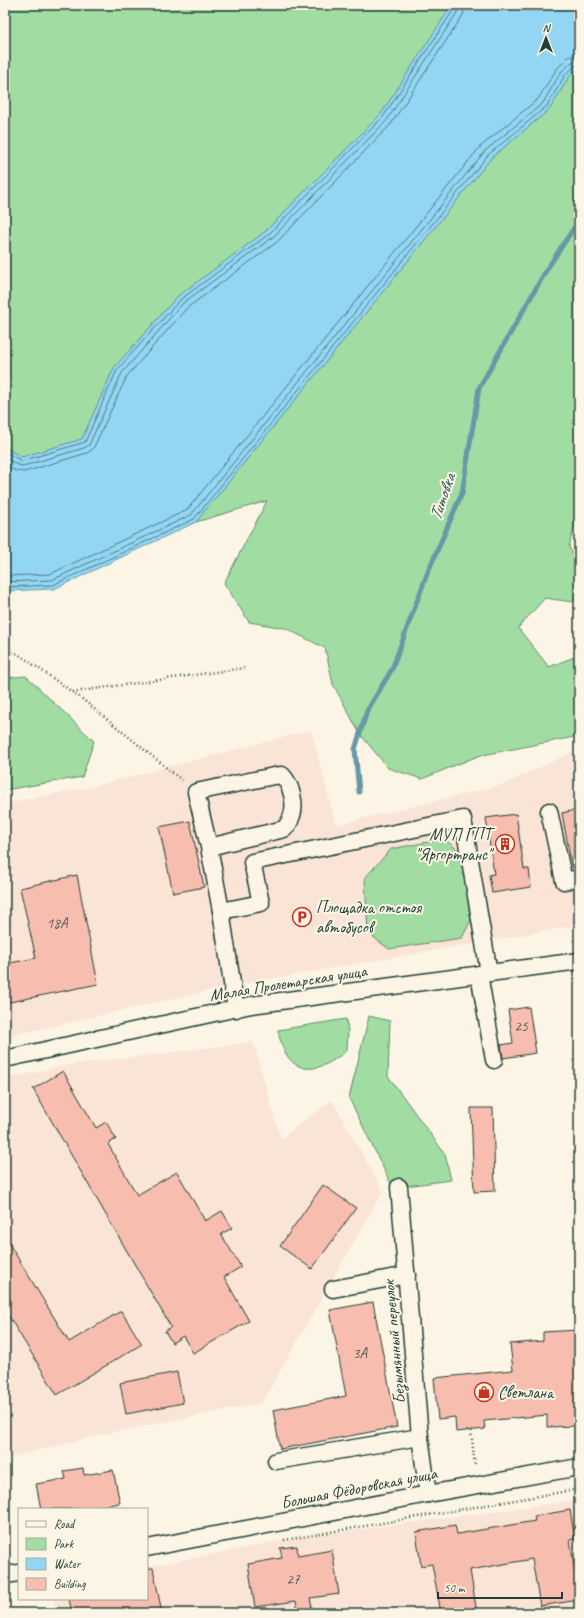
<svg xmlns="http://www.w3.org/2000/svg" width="584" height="1618" viewBox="0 0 584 1618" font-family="Caveat,sans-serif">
<rect width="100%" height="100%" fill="#fcf5e5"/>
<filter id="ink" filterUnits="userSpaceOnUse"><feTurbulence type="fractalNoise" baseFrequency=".025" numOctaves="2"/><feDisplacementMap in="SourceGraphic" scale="8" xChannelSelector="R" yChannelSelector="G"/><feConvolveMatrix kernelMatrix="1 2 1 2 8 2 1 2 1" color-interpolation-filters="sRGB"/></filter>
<g filter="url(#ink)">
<!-- built -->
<g fill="#fae4d5">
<path d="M311 730 336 825 505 784 576 750H579V925L225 987 5 1037V803L87 788Z"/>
<path d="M253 1042 281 1139 332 1100 383 1191 262 1403 113 1432 8 1458 12 1479 5 1480V1079L62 1066Z"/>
<path d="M579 1500V1613H57L53 1599H147V1567L289 1539Z"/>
</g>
<!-- green -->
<g fill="#a1dca2" stroke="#608c6b">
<path d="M5 5H452L381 114 266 231 177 297 114 368 82 439 22 457 5 448Z"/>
<path d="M579 67V518L576 519 569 547 579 564V596L572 602 545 598 518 628 549 667 579 655V736L478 756 422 779 388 768 360 734 333 684 325 648 285 628 249 622 224 583 267 501 196 522 492 157 550 109 568 78Z"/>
<path d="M26 676 94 741 82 777 5 790V678Z"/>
<path d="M444 839 462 853 471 920 462 938 389 949 368 933 365 878 391 849Z"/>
<path d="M369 1016 390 1021 388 1076 445 1154 451 1180 399 1187 392 1186 349 1098Z"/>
<path d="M346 1019 348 1031 347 1050C315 1078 286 1076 278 1030Z"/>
</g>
<!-- water -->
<path fill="#93d6f4" stroke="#6599a7" d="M452 5H579V67L568 78 550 109 492 157 196 522 54 589 5 591V448L22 457 82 439 114 368 177 297 266 231 381 114Z"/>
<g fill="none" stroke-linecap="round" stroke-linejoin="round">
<!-- shore -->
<g stroke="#4d7a81" stroke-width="1">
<path d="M5 452 22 461 85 442 117 370 180 300 269 234 383 117 454 9V5"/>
<path d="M5 458 18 465 23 466 84 448 89 445 122 373 183 303 273 237 387 120 458 11 459 5"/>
<path d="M5 465 16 471 24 472 87 453 93 449 127 376 187 308 277 242 391 124 463 15 465 5"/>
<path d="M5 576 50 574 187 510 480 147 538 99 556 70 567 58 573 55 579 54"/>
<path d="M5 582 52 580 191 515 485 151 543 103 561 72 572 62 579 60"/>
<path d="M5 587 53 585 194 519 488 155 547 106 565 75 575 66 579 65"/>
</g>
<!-- stream -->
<path stroke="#6599a7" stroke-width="5" d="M359 792 355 749 367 711 392 669 427 574 462 493 479 388 547 269 579 220"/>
</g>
<!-- building -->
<g fill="#f7beaf" stroke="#1f3d34">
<path d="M579 809V867L572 868 562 813Z"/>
<path d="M516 814 524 869H529L531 887 492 893 489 875 494 874 486 818Z"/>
<path d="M190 821 204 887 173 893 159 827Z"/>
<path d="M77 875 98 984 5 1003V964L36 958 20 888Z"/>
<path d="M529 1007 536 1053 503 1058 501 1045 513 1043 508 1010Z"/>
<path d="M63 1071 96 1128 106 1122 116 1139 108 1144 137 1195 177 1172 205 1221 222 1211 232 1228 221 1234 241 1267 224 1277 249 1321 193 1353 183 1336 172 1343 165 1331 171 1327 33 1089Z"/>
<path d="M471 1108H493L495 1191 474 1192Z"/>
<path d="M323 1185 356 1208 312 1269 280 1246Z"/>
<path d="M5 1237 69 1342 121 1311 142 1344 57 1395 5 1310Z"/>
<path d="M373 1302 397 1427 280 1449 273 1410 346 1396 330 1310Z"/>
<path d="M579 1330V1426L547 1427V1415L484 1421 485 1429 456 1432 455 1417 438 1419 434 1378 513 1370 510 1344 543 1341V1332Z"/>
<path d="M177 1372 183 1403 126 1414 120 1383Z"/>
<path d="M83 1468 84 1475 113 1470 120 1503 86 1509H41L36 1484 66 1479 64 1471Z"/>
<path d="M570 1510 575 1539 570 1540 579 1600 540 1606 532 1559 470 1570 477 1613H441L432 1564 421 1566 416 1532 455 1525 457 1534 535 1521 534 1516Z"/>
<path d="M297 1546 298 1556 332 1550 339 1594 310 1598 312 1608 298 1611 296 1601 255 1607 248 1564 282 1558 280 1548Z"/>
<path d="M147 1568H153L162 1613H72L69 1599H147Z"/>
</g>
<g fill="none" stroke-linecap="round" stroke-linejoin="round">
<defs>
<g id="minor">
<path d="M549 811 564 881 579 878"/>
<path d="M209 847 284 829C287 826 290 822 291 818 297 805 291 784 282 775L274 776 196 792 209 847 221 911"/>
<path d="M479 974 494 1060"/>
<path d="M236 1009 221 911 261 903 252 862 463 819 489 973"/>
<path d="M5 1059 251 1005 579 961"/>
<path d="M399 1187 420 1437 428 1494"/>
<path d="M333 1289 407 1275"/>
<path d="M276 1461 420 1437"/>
<path d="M147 1548 428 1494 579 1467"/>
<path d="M5 1575 19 1573"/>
</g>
</defs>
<!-- minor casing -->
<use href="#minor" stroke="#1f3d34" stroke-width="19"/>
<!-- path -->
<g stroke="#1f3d34" stroke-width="2.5" stroke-dasharray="1 3" stroke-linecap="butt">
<path d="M5 649 18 654 81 698 184 782"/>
<path d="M73 692 244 668"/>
<path d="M471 1431 475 1466"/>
<path d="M284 1540 579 1489"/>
</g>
<!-- minor -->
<use href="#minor" stroke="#fcf5e5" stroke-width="16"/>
</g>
</g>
<!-- icons -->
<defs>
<symbol id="building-ring" viewBox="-11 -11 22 22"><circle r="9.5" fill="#fcf5e5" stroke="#c8321e" stroke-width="1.5"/><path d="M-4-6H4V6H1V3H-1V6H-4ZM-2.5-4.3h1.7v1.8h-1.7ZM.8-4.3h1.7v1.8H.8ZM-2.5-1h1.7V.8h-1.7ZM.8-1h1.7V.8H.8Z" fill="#c8321e"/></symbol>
<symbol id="parking-ring" viewBox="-11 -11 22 22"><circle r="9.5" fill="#fcf5e5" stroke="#c8321e" stroke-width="1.5"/><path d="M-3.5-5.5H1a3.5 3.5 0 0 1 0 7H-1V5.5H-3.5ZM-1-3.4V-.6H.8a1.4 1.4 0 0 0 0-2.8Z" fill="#c8321e"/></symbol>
<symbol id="shop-ring" viewBox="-11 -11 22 22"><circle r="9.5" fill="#fcf5e5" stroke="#c8321e" stroke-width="1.5"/><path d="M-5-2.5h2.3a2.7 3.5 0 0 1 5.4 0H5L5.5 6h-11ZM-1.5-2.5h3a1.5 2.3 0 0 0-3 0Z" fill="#c8321e"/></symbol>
</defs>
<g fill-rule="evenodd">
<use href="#building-ring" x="494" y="833" width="22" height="22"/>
<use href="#parking-ring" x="291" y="906" width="22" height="22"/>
<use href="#shop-ring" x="473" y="1381" width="22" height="22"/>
</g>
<g text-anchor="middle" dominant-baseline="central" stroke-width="4" stroke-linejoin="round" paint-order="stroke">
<!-- number labels -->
<g font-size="15" fill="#555d53">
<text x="57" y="923">18А</text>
<text x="521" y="1026">25</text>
<text x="360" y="1353">3А</text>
<text x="293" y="1579">27</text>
</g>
<!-- poi labels -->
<g font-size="17" fill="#1f3d34" stroke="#fcf5e5" text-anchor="start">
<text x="491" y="834" text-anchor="end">МУП ГПТ<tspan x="491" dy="20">"Яргортранс"</tspan></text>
<text x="316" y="907">Площадка отстоя<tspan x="316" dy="20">автобусов</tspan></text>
<text x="498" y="1392">Светлана</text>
</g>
<!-- street labels -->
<g font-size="17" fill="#1f3d34" stroke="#fcf5e5">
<text transform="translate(288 983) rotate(-9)">Малая Пролетарская улица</text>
<text transform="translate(394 1342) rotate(-95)">Безымянный переулок</text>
<text transform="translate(359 1488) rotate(-11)">Большая Фёдоровская улица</text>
</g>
<!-- water labels -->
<g font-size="18" font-style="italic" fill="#365c5a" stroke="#fcf5e5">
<text transform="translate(442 497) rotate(-71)">Титовка</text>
</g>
</g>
<!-- margin -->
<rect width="584" height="1618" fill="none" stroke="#fcf5e5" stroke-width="20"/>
<rect x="10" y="10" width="564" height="1598" fill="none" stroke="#1f3d34" stroke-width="1.5" filter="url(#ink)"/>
<!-- legend -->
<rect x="18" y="1508" width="130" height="92" fill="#fcf5e5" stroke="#a4ab9e"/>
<rect x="26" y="1521" width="20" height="6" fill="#fcf5e5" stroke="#a4ab9e"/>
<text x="54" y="1528" font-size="12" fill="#1f3d34">Road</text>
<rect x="26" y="1538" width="20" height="12" fill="#a1dca2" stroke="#a4ab9e"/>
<text x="54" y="1548" font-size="12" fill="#1f3d34">Park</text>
<rect x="26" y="1558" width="20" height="12" fill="#93d6f4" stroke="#a4ab9e"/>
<text x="54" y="1568" font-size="12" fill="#1f3d34">Water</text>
<rect x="26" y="1578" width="20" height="12" fill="#f7beaf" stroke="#a4ab9e"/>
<text x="54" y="1588" font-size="12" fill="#1f3d34">Building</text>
<!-- north arrow -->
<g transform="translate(546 38)" stroke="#fcf5e5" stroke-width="3" paint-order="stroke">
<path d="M0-3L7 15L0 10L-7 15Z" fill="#1f3d34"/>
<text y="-6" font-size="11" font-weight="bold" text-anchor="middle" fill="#1f3d34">N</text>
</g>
<!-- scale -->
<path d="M438 1592v6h124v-6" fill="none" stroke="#1f3d34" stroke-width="2"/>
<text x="444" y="1592" font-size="12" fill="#1f3d34" stroke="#fcf5e5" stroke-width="3" paint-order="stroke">50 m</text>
</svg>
